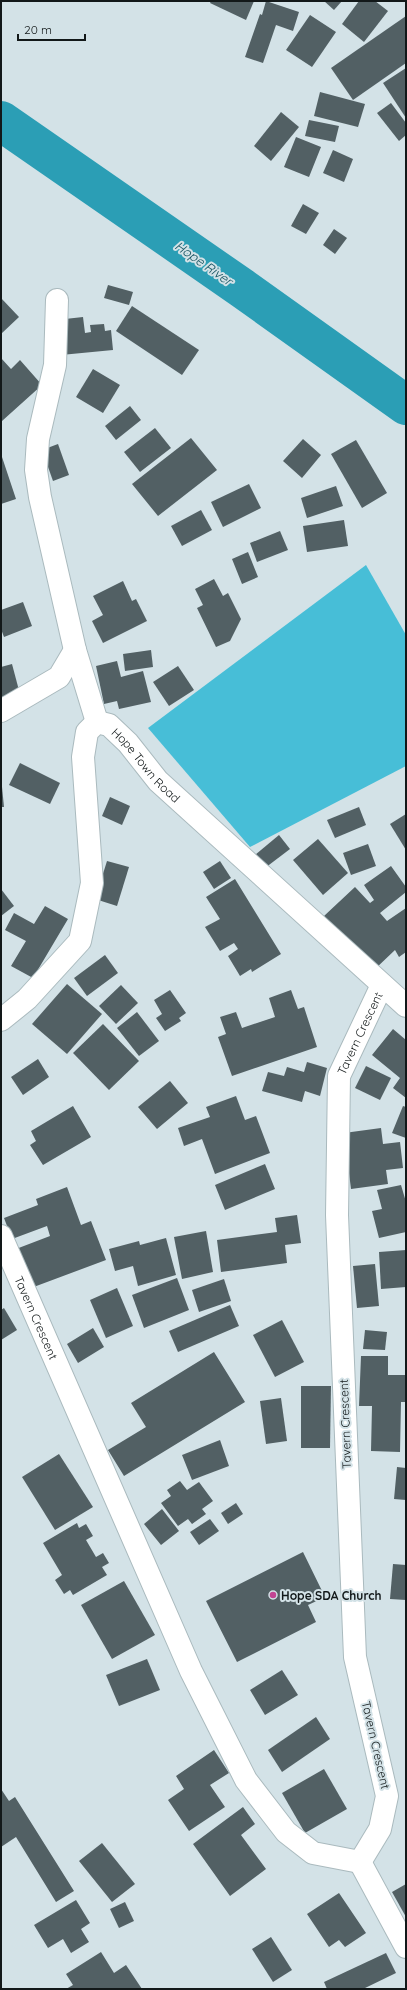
<svg xmlns="http://www.w3.org/2000/svg" width="407" height="1990" viewBox="0 0 407 1990" font-family="Quicksand,sans-serif">
<rect width="100%" height="100%" fill="#d3e2e7"/>
<!-- green -->
<path fill="#47bed7" d="M366 565 406 635V766L250 847 148 728Z"/>
<g fill="none" stroke-linecap="round" stroke-linejoin="round">
<!-- river -->
<path stroke="#2b9eb5" stroke-width="40" d="M1 121 242 288 406 405"/>
</g>
<!-- building -->
<g fill="#526064">
<path d="M211 1H254L246 20 210 3Z"/>
<path d="M266 1 299 12 293 31 276 25 263 63 245 57 260 14 262 15Z"/>
<path d="M324 1H342L334 10Z"/>
<path d="M359 1H375L388 11 364 42 342 24Z"/>
<path d="M310 15 336 32 312 67 286 50Z"/>
<path d="M406 16V63L353 100 331 68Z"/>
<path d="M406 68V118L383 83Z"/>
<path d="M320 92 365 104 358 127 314 116Z"/>
<path d="M391 103 406 123V135L399 141 377 113Z"/>
<path d="M281 112 299 127 271 161 254 146Z"/>
<path d="M309 120 339 126 335 142 305 136Z"/>
<path d="M296 137 321 147 309 177 284 167Z"/>
<path d="M333 150 353 159 344 182 323 173Z"/>
<path d="M303 204 319 213 306 234 291 226Z"/>
<path d="M334 229 347 238 335 254 323 245Z"/>
<path d="M108 285 133 292 129 305 104 298Z"/>
<path d="M1 298 19 317 1 334Z"/>
<path d="M132 306 199 350 182 375 116 331Z"/>
<path d="M83 317 85 333 91 332 90 325 104 324 105 331 111 330 113 350 61 355 65 319Z"/>
<path d="M1 358 11 369 20 360 42 385 2 421Z"/>
<path d="M93 369 120 385 103 413 76 397Z"/>
<path d="M130 406 141 420 116 440 105 426Z"/>
<path d="M155 428 171 448 140 472 124 452Z"/>
<path d="M191 438 217 470 158 516 132 484Z"/>
<path d="M303 439 321 455 302 478 283 461Z"/>
<path d="M356 440 387 493 362 508 331 454Z"/>
<path d="M58 444 69 475 53 481 42 450Z"/>
<path d="M1 454 16 499 1 504Z"/>
<path d="M249 484 261 508 223 527 211 502Z"/>
<path d="M336 486 343 506 307 518 301 498Z"/>
<path d="M201 510 212 530 182 546 171 526Z"/>
<path d="M344 520 348 546 307 552 303 526Z"/>
<path d="M280 531 288 550 257 562 250 543Z"/>
<path d="M248 552 258 577 242 584 232 559Z"/>
<path d="M214 579 223 596 228 593 241 619 230 641 216 647 197 608 203 605 195 589Z"/>
<path d="M123 581 132 601 136 599 147 621 103 643 92 621 103 615 93 596Z"/>
<path d="M23 602 32 626 4 637 1 629V610Z"/>
<path d="M151 650 153 667 125 671 123 654Z"/>
<path d="M117 661 121 677 143 671 151 702 119 709 117 701 104 704 96 666Z"/>
<path d="M12 664 21 698 1 704V667Z"/>
<path d="M178 666 194 690 169 706 153 682Z"/>
<path d="M20 763 60 783 50 804 9 785Z"/>
<path d="M1 787H2L4 807H1Z"/>
<path d="M110 797 130 806 122 825 102 816Z"/>
<path d="M359 807 366 825 335 838 327 820Z"/>
<path d="M406 814V850L390 824Z"/>
<path d="M279 835 290 849 265 868 255 855Z"/>
<path d="M318 839 348 873 323 895 293 860Z"/>
<path d="M368 844 376 866 351 875 343 853Z"/>
<path d="M107 861 129 867 117 906 95 899Z"/>
<path d="M220 861 231 878 214 889 203 872Z"/>
<path d="M391 866 406 887V892L380 913 387 921 406 908V952L399 957 395 950 374 970 324 916 355 887 370 903 374 900 364 885Z"/>
<path d="M235 879 281 954 252 972 251 969 240 976 228 956 238 949 234 943 220 951 205 927 220 919 206 897Z"/>
<path d="M1 889 14 906 1 916Z"/>
<path d="M45 906 68 919 33 978 11 966 26 941 5 930 14 913 34 924Z"/>
<path d="M105 955 118 973 87 996 74 978Z"/>
<path d="M67 984 102 1014 67 1054 32 1024Z"/>
<path d="M121 985 138 1003 116 1024 99 1006Z"/>
<path d="M170 990 186 1013 179 1018 181 1021 165 1031 156 1018 162 1014 154 1000Z"/>
<path d="M291 990 298 1009 304 1007 317 1047 232 1076 218 1037 226 1034 220 1017 236 1012 242 1028 275 1017 269 998Z"/>
<path d="M137 1012 159 1041 139 1056 117 1028Z"/>
<path d="M103 1024 139 1061 109 1090 73 1053Z"/>
<path d="M393 1029 406 1040V1098L393 1088 400 1078 372 1055Z"/>
<path d="M38 1059 49 1077 23 1095 11 1077Z"/>
<path d="M307 1062 327 1068 320 1096 305 1091 302 1102 262 1091 268 1072 284 1076 287 1067 304 1072Z"/>
<path d="M366 1066 391 1078 380 1100 355 1088Z"/>
<path d="M170 1081 188 1103 157 1129 138 1107Z"/>
<path d="M236 1096 245 1120 256 1116 270 1153 215 1174 202 1139 184 1146 178 1128 210 1117 206 1107Z"/>
<path d="M73 1106 91 1137 43 1165 30 1145 36 1141 31 1131Z"/>
<path d="M403 1106 406 1107V1138L392 1133Z"/>
<path d="M381 1128 383 1144 400 1142 403 1168 386 1170 388 1184 351 1189 344 1133Z"/>
<path d="M265 1164 275 1189 225 1210 215 1185Z"/>
<path d="M401 1185 406 1202V1232L379 1238 372 1211 382 1209 377 1190Z"/>
<path d="M67 1187 81 1225 91 1221 106 1260 31 1288 16 1249 50 1236 47 1226 12 1239 4 1218 38 1205 36 1199Z"/>
<path d="M297 1215 301 1243 285 1245 287 1263 221 1272 217 1240 277 1232 275 1218Z"/>
<path d="M206 1231 213 1272 182 1279 174 1237Z"/>
<path d="M166 1238 176 1275 138 1286 133 1266 115 1271 109 1249 139 1241 140 1245Z"/>
<path d="M406 1250V1287L381 1289 379 1252Z"/>
<path d="M375 1264 379 1306 357 1308 353 1266Z"/>
<path d="M177 1278 189 1310 144 1328 132 1295Z"/>
<path d="M224 1279 231 1301 199 1312 192 1290Z"/>
<path d="M117 1288 133 1326 106 1338 90 1300Z"/>
<path d="M230 1305 239 1326 178 1352 169 1331Z"/>
<path d="M4 1308 17 1330 1 1340V1310Z"/>
<path d="M282 1320 304 1362 275 1377 253 1335Z"/>
<path d="M93 1328 104 1347 78 1363 67 1344Z"/>
<path d="M365 1330 387 1332 385 1350 363 1349Z"/>
<path d="M214 1352 245 1402 124 1476 108 1450 146 1427 131 1403Z"/>
<path d="M361 1356H388V1375H406V1402H401L400 1452 371 1451 372 1406H359Z"/>
<path d="M301 1386H331L330 1448H301Z"/>
<path d="M281 1398 287 1441 266 1444 260 1401Z"/>
<path d="M220 1440 229 1466 192 1480 182 1455Z"/>
<path d="M59 1454 93 1507 55 1530 22 1477Z"/>
<path d="M397 1467 406 1468V1500L394 1499Z"/>
<path d="M180 1481 187 1490 199 1482 213 1501 202 1509 206 1514 192 1524 188 1519 178 1526 161 1503 171 1496 167 1490Z"/>
<path d="M236 1503 243 1514 228 1524 221 1513Z"/>
<path d="M162 1509 179 1531 161 1545 144 1524Z"/>
<path d="M210 1519 219 1531 199 1545 190 1532Z"/>
<path d="M77 1523 79 1528 86 1524 93 1536 86 1540 96 1557 103 1553 109 1563 102 1567 107 1575 73 1595 70 1590 64 1594 55 1580 62 1575 43 1543Z"/>
<path d="M303 1552 325 1597 308 1605 316 1622 237 1662 206 1601Z"/>
<path d="M393 1564 406 1565V1600L390 1599Z"/>
<path d="M124 1581 155 1635 112 1659 81 1605Z"/>
<path d="M147 1659 160 1690 119 1706 106 1675Z"/>
<path d="M282 1670 298 1695 265 1715 250 1690Z"/>
<path d="M316 1717 330 1739 282 1772 268 1750Z"/>
<path d="M214 1750 229 1773 210 1785 225 1807 189 1831 168 1800 184 1789 176 1776Z"/>
<path d="M324 1769 347 1809 305 1833 282 1793Z"/>
<path d="M1 1789 9 1801 15 1797 74 1891 56 1902 16 1837 1 1847Z"/>
<path d="M243 1807 255 1824 241 1835 266 1869 230 1896 193 1844Z"/>
<path d="M102 1843 135 1884 112 1902 79 1861Z"/>
<path d="M406 1884V1917L392 1892Z"/>
<path d="M339 1893 366 1933 345 1947 339 1940 329 1947 307 1914Z"/>
<path d="M76 1900 90 1923 81 1929 89 1942 71 1953 63 1939 48 1948 34 1925Z"/>
<path d="M125 1902 134 1921 119 1928 110 1909Z"/>
<path d="M271 1937 292 1970 273 1982 252 1949Z"/>
<path d="M101 1952 114 1973 126 1965 142 1989H66L73 1985 66 1974Z"/>
<path d="M386 1953 396 1973 363 1989H327L324 1982Z"/>
</g>
<g fill="none" stroke-linecap="round" stroke-linejoin="round">
<defs>
<g id="minor">
<path d="M57 300 55 365 38 439 36 470 40 497 75 650 97 722"/>
<path d="M1 711 59 677 75 650"/>
<path id="s1" d="M1 1020 27 999 80 941 92 883 83 757 87 732 97 722 109 725 128 743 158 781 406 1006"/>
<path id="s2" d="M1 1236 191 1671 246 1780 286 1832 313 1853 360 1862"/>
<path id="s3" d="M360 1862 380 1829 387 1796 355 1657 337 1215 339 1076 382 985"/>
<path d="M360 1862 406 1947"/>
</g>
</defs>
<!-- minor casing -->
<use href="#minor" stroke="#aababe" stroke-width="24"/>
<!-- minor -->
<use href="#minor" stroke="#fff" stroke-width="22"/>
</g>
<!-- markers -->
<circle fill="#c14493" stroke="#d3e2e7" stroke-width="1.5" cx="273" cy="1595" r="4"/>
<g text-anchor="middle" dominant-baseline="central" stroke-width="4" stroke-linejoin="round" paint-order="stroke">
<!-- street labels -->
<g font-size="12" fill="#121819" stroke="#d3e2e7">
<text stroke="none"><textPath href="#s1" startOffset="404">Hope Town Road</textPath></text>
<text stroke="none"><textPath href="#s3" startOffset="844">Tavern Crescent</textPath></text>
<text stroke="none"><textPath href="#s2" startOffset="89">Tavern Crescent</textPath></text>
<text transform="translate(345 1424) rotate(-92)">Tavern Crescent</text>
<text transform="translate(376 1745) rotate(77)">Tavern Crescent</text>
</g>
<!-- poi labels -->
<g font-size="12" font-weight="bold" fill="#121819" stroke="#d3e2e7" text-anchor="start">
<text x="281" y="1595">Hope SDA Church</text>
</g>
<!-- water labels -->
<g font-size="13" font-style="italic" fill="#14525f" stroke="#d3e2e7">
<text transform="translate(204 263) rotate(35)">Hope River</text>
</g>
</g>
<!-- border -->
<rect width="407" height="1990" fill="none" stroke="#121819" stroke-width="4"/>
<!-- scale -->
<path d="M18 34v6h67v-6" fill="none" stroke="#121819" stroke-width="2"/>
<text x="24" y="34" font-size="12" fill="#121819" stroke="#d3e2e7" stroke-width="3" paint-order="stroke">20 m</text>
</svg>
